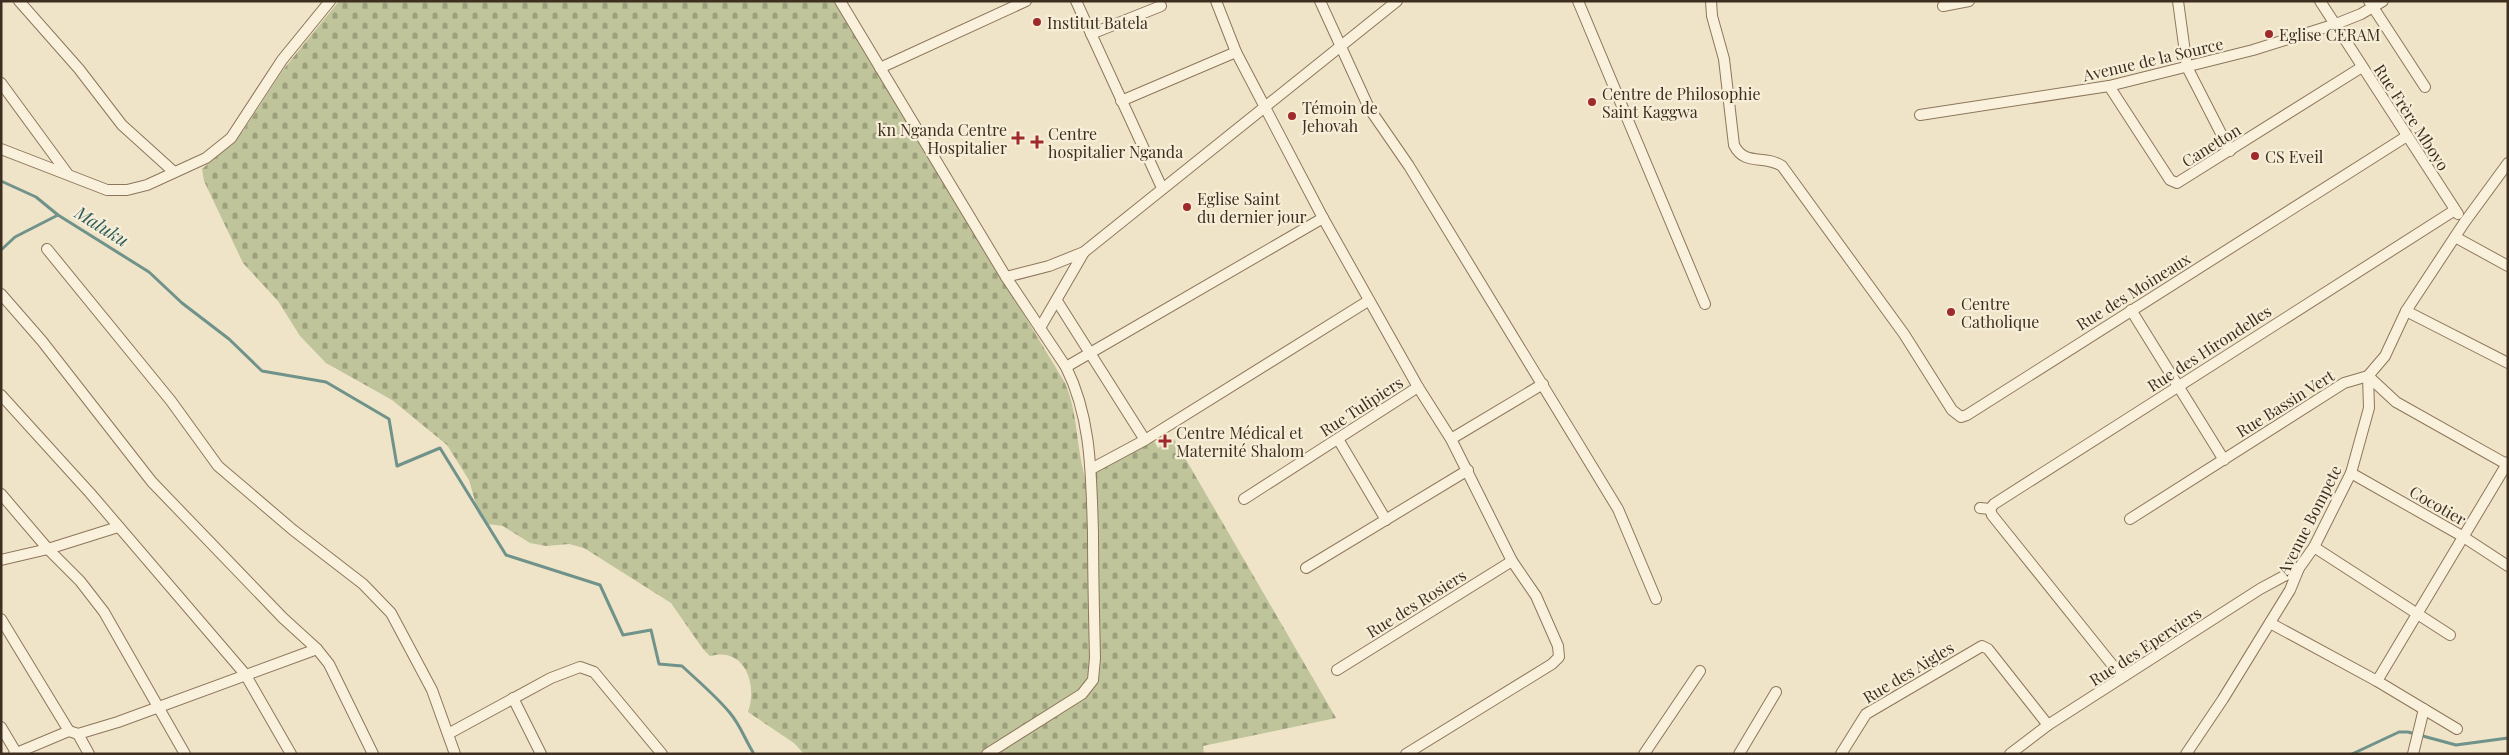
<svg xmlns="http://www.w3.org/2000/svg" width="2509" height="755" viewBox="0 0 2509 755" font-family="'Playfair Display',serif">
<defs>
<pattern id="cemetery-stones" width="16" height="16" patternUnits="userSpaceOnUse" patternTransform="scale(1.25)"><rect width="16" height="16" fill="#bfc49a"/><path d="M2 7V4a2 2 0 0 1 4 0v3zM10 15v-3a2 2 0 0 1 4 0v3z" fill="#9ca07d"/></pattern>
</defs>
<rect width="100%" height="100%" fill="#f0e4c8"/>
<!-- cemetery -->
<path fill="url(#cemetery-stones)" d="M339 1H835L1065 383C1078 413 1076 446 1085 477L1153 439 1158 448 1174 439 1336 718 1203 746 1204 754H804L794 743 748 712C758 685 745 646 710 656L703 649 671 603 584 548 569 544 546 546 530 543 503 526 487 524 479 515 469 480 447 445 392 400 326 363 300 336 278 301 243 263 204 181 202 169 230 145 243 131 283 70Z"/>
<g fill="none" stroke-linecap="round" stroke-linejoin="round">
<!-- stream -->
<g stroke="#6f938a" stroke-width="3">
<path d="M1 181 36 197 58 215 149 272 182 303 229 339 262 371 326 382 389 419 397 466 440 448 506 555 600 585 623 635 651 630 659 664 682 666C698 681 716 696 730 713 741 726 745 740 754 754"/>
<path d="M1 250 15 237 58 215"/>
<path d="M2352 754 2399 732H2408L2456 745 2508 738"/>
</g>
<defs>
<g id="street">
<path d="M19 1 79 69 122 125 174 172"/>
<path d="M840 1 1006 277 1066 367C1092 419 1091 476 1093 532 1093 574 1094 616 1095 658L1093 680 1082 694 987 754"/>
<path d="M1076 1 1162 188"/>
<path d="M1216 1 1236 52 1323 218 1418 387 1451 439 1512 561 1536 596 1558 646 1559 657 1552 664 1406 754"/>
<path d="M1320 1 1369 108 1409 166 1618 509 1656 599"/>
<path d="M1578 1 1705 304"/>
<path d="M1711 1 1712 16 1724 59 1734 145C1745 167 1764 154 1782 166L1904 334 1952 410 1961 417 1967 415 2407 136"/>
<path d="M2178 1 2187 67 2230 151"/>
<path d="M2320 1 2458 214"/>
<path d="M2369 1 2425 87"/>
<path d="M1943 6 1969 1"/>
<path d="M1091 34 1161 6"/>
<path d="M880 68 1026 1"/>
<path d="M1 83 67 173"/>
<path d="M2109 86 2170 180 2177 183 2362 67"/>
<path d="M1121 101 1236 52"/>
<path d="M1920 115 2109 86 2253 50 2336 24 2361 14 2383 1"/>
<path d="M1 149 107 190H127L147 185 206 158 231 138 282 60 330 1"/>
<path d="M2455 237 2508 266"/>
<path d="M47 249 171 401 218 466 293 530 363 584 391 613 432 690 455 754"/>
<path d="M1006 277 1049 266 1084 252 1397 1"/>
<path d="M1 294 42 341 152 482 283 618 317 649 329 664 373 754"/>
<path d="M1057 301 1145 440"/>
<path d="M2131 310 2224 460"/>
<path d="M2406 311 2508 363"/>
<path d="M1040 328 1084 252"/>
<path d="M1066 367 1323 218"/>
<path d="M1 395 90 493 245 674 291 754"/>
<path d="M1338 439 1386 520"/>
<path d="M1451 439 1543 384"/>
<path d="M1091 469 1145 440 1368 301"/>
<path d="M2351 473 2462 536 2508 566"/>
<path d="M1 494 48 549 80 581 104 612 185 754"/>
<path d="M1244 499 1418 387"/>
<path d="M1980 508 1990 509 1994 504 2455 210"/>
<path d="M1990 509 1992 515 2122 677"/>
<path d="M2130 519 2344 383 2368 376 2396 402 2508 465"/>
<path d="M2314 547 2450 635"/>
<path d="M1 560 48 549 118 527"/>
<path d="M1306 568 1468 470"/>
<path d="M1 619 69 731"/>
<path d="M2270 623 2377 681 2457 729"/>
<path d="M1337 670 1512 561"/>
<path d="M2377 681 2508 462"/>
<path d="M513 698 541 754"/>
<path d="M1 727 17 754"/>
<path d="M78 734 89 754"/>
<path d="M448 734 551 678 580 667 594 672 662 754"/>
<path d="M14 754 69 731 78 734 118 722 317 649"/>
<path d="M1644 754 1700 671"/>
<path d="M1739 754 1776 692"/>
<path d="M1841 754 1866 714 1982 646 1988 649 2048 725"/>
<path d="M2010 754 2048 725 2260 589 2299 568"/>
<path d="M2186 754 2223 699 2290 590 2299 568 2314 547 2351 473 2369 408 2368 376 2385 356 2406 311 2464 223 2508 163"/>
<path d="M2413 754 2424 709"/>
</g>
</defs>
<!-- street casing -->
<use href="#street" stroke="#8d765c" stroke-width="12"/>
<!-- street -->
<use href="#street" stroke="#faf1dc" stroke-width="10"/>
</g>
<!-- markers -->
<g fill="#9e2a2b" stroke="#f7eed8" stroke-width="2">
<circle cx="1037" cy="22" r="5"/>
<circle cx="2269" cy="34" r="5"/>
<circle cx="1592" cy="102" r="5"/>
<circle cx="1292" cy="116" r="5"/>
<path d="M1015.5 130.5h5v5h5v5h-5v5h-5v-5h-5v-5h5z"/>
<path d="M1034.5 134.5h5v5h5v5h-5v5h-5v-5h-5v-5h5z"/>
<circle cx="2255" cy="156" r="5"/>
<circle cx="1187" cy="207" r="5"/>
<circle cx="1951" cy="312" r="5"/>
<path d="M1162.5 433.5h5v5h5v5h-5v5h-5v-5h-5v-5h5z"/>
</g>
<g text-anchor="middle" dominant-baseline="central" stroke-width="4.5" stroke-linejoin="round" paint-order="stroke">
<!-- poi labels -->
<g font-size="16" fill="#3d2e20" stroke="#f7eed8" text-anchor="start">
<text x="1047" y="22">Institut Batela</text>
<text x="2279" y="34">Eglise CERAM</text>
<text x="1602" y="93">Centre de Philosophie<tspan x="1602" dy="18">Saint Kaggwa</tspan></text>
<text x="1302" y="107">Témoin de<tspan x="1302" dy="18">Jehovah</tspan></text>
<text x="1007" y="129" text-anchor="end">kn Nganda Centre<tspan x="1007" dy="18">Hospitalier</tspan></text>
<text x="1048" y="133">Centre<tspan x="1048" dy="18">hospitalier Nganda</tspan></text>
<text x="2265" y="156">CS Eveil</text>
<text x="1197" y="198">Eglise Saint<tspan x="1197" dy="18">du dernier jour</tspan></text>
<text x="1961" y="303">Centre<tspan x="1961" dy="18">Catholique</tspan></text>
<text x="1176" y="432">Centre Médical et<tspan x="1176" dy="18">Maternité Shalom</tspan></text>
</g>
<!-- street labels -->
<g font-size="16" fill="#3d2e20" stroke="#f7eed8">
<text transform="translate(2153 59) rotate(-13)">Avenue de la Source</text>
<text transform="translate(2412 117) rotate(57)">Rue Frère Mboyo</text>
<text transform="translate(2211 145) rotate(-32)">Canetton</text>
<text transform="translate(2133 291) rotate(-32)">Rue des Moineaux</text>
<text transform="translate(2209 348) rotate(-33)">Rue des Hirondelles</text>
<text transform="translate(2285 403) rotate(-32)">Rue Bassin Vert</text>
<text transform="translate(1361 406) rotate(-33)">Rue Tulipiers</text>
<text transform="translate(2438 505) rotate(30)">Cocotier</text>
<text transform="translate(2309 520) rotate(-63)">Avenue Bompete</text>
<text transform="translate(1416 603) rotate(-32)">Rue des Rosiers</text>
<text transform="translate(2145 646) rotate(-33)">Rue des Eperviers</text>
<text transform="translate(1908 672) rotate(-31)">Rue des Aigles</text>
</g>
<!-- water labels -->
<g font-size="18" font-style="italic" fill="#2f5d5a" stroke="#f7eed8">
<text transform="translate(102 226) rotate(32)">Maluku</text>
</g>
</g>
<!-- border -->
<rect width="2509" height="755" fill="none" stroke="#3d2e20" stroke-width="5"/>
</svg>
